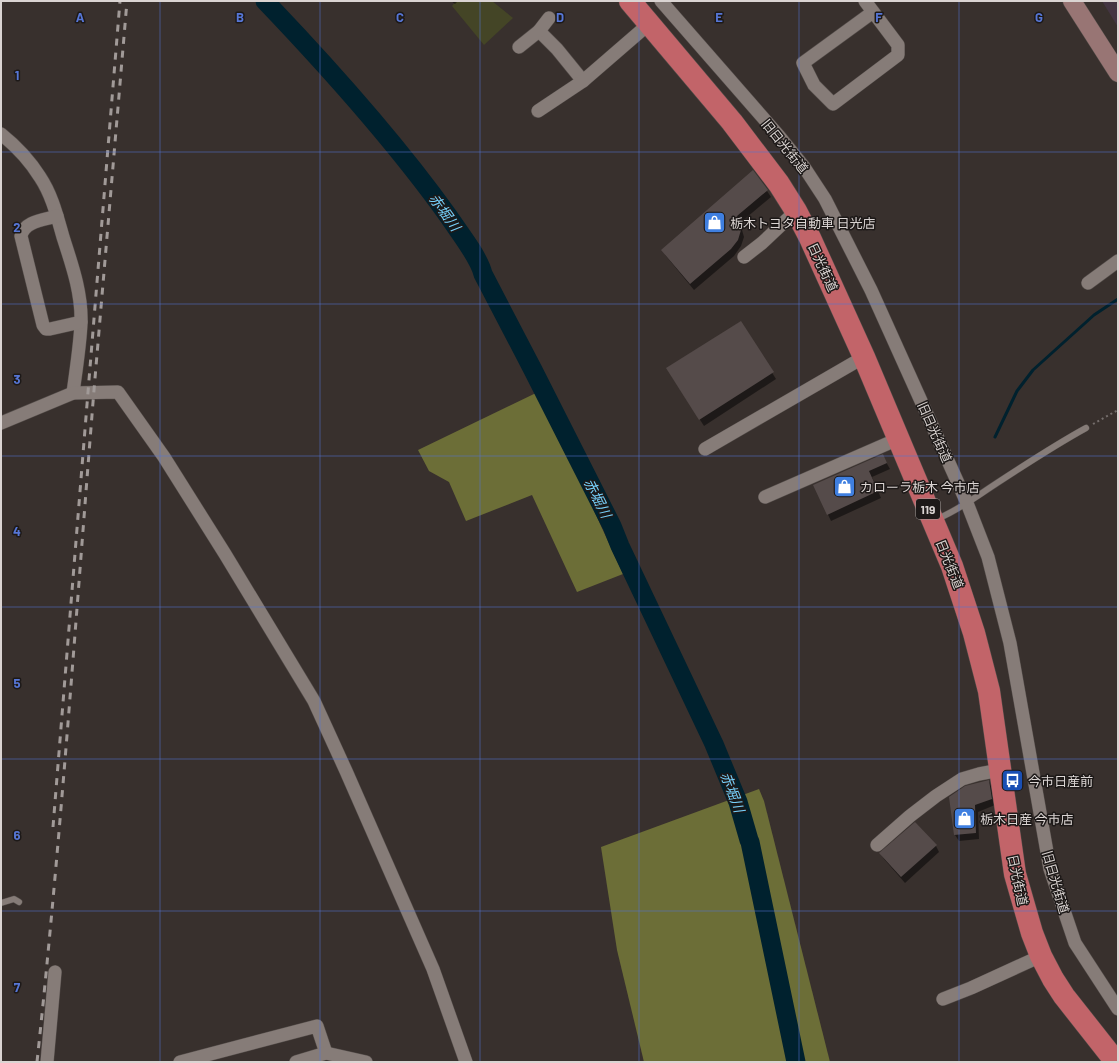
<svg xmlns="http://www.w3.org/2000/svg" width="1119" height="1063" viewBox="0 0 1119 1063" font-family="Barlow,'Noto Sans JP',sans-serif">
<rect width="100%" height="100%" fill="#38302d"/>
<!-- commercial -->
<path fill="#433542" d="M1102 1H1118V27Z"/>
<!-- green -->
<path fill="#444526" d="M456 1H492L513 18 484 45 452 6Z"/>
<!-- forest -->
<g fill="#6c6e37">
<path d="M536 393 568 454 623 574 577 592 532 495 466 521 449 482 429 471 418 450Z"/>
<path d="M759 789 764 801 830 1062H644L617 950 601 847Z"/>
</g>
<!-- shadow -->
<g fill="#0007">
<path d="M451 1H458L455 4Z"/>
<path d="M767 191 771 197 740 223 744 237 741 246 734 256 694 290 666 256 662 250Z"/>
<path d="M740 322 776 379 704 426 671 375Z"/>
<path d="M886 462 890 469 872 477 881 498 831 521 814 485Z"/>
<path d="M989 781 992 788 995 805 978 812 979 839 959 841 955 835Z"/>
<path d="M936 846 939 852 905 883 884 859 880 853Z"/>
</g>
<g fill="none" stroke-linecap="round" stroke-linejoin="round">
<!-- stream -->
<path stroke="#00212e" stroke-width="3" d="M995 437 1017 391 1033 370 1094 315 1118 299"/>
<!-- river -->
<path stroke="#00212e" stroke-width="19" d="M265 1C330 69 394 140 449 217 459 232 479 257 483 274L533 370 612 526 620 546 714 744 738 802 749 840 750 842 796 1062"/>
</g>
<!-- building -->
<g fill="#554b4a">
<path d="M753 170 768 190 737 216 741 230 738 240 731 249 690 284 661 250Z"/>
<path d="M741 321 774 372 699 420 666 368Z"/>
<path d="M883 454 887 463 869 471 878 491 827 515 813 485Z"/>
<path d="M989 780 992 799 975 805 976 833 954 835 949 797 965 786Z"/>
<path d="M915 822 937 845 901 877 879 853Z"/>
</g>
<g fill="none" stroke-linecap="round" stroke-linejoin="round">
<defs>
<g id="lane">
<path d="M937 519C959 510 977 496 997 483 1026 464 1055 445 1086 428"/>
<path d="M1 903 14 899 19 902"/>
</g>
<g id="street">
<path d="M661 1 779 136 804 167 825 199 871 290 967 503 988 557 1010 643 1050 869 1075 943 1118 1009"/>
<path d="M865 1 898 45V55L833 104 814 85 803 63 873 12"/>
<path d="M539 31 557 49 583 81"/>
<path d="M519 47 539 31 549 18"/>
<path d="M538 111 583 81 650 23"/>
<path d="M1 134C16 146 30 161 40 177 52 195 57 216 63 237 72 265 82 293 81 323 80 346 76 370 73 393"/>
<path d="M57 216C44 220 24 221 21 236L43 325 46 329H50L81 322"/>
<path d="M744 257 762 243 796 211"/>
<path d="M1088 283 1118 261"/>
<path d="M1 423 73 393 118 392 164 457 225 554 314 701 346 771 433 969 466 1062"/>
<path d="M705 449 864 357"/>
<path d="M765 497 898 439"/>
<path d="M877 845 910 816 936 796 962 779 979 774 1000 770"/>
<path d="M943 999 971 988 1041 956"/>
<path d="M47 1062 55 972"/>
<path d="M180 1062 317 1026 326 1053"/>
<path d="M296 1062 326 1053 366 1062"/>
</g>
<path id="secondary" d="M1072 1 1118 73"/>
<path id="highway" d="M630 1 732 122 779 184 796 211 810 238 864 357 952 566 974 633 989 691 1015 874 1032 933 1041 956 1053 979 1064 996 1116 1062"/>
</defs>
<!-- lane casing -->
<use href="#lane" stroke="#544d4a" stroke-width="7"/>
<!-- street casing -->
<use href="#street" stroke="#544d4a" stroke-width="14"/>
<!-- secondary casing -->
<use href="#secondary" stroke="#544d4a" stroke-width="19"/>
<!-- highway casing -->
<use href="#highway" stroke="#544d4a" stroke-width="23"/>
<!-- path -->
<path stroke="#766f6d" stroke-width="2" stroke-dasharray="2 3" stroke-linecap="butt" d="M1093 424 1118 410"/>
<!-- lane -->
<use href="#lane" stroke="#867c78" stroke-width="6"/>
<!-- street -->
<use href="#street" stroke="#867c78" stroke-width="13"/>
<!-- secondary -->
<use href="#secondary" stroke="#987574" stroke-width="18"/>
<!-- highway -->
<use href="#highway" stroke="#c26469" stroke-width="22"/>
<!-- rail -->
<g stroke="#a19a98" stroke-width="3" stroke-dasharray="7 7" stroke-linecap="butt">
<path d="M53 827 88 392 120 1"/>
<path d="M37 1062C61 838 76 614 94 390 105 260 116 131 127 1"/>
</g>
</g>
<!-- grid -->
<path fill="none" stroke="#5676d6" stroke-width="1" stroke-opacity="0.55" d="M160 1V1062M320 1V1062M480 1V1062M639 1V1062M799 1V1062M959 1V1062M1 152H1118M1 304H1118M1 456H1118M1 607H1118M1 759H1118M1 911H1118"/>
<!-- icons -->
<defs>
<symbol id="shop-square" viewBox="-11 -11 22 22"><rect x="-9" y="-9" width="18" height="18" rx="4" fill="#3f7fe0" stroke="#1d1918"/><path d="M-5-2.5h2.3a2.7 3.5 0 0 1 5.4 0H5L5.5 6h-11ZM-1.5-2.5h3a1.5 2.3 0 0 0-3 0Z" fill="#fff"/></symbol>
<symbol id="bus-square" viewBox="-11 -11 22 22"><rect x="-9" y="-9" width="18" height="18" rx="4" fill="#1a4fb4" stroke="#1d1918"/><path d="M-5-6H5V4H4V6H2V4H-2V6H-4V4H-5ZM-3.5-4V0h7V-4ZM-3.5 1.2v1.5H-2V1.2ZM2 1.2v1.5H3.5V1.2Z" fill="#fff"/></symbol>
</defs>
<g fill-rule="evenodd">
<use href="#shop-square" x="702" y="210" width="25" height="25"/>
<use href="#shop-square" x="832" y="474" width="25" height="25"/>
<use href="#bus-square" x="1000" y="768" width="25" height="25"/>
<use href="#shop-square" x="952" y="806" width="25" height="25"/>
</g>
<g text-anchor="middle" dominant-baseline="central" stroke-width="3" stroke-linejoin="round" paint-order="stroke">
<!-- shield labels -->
<rect fill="#1d1918" stroke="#a19c9a" stroke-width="1" x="916" y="499" width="24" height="20" rx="3"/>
<g font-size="12" font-weight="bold" fill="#dad4d2">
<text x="928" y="509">119</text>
</g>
<!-- street labels -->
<g font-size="13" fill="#dad4d2" stroke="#1d1918">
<text transform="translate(785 146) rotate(51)">旧日光街道</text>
<text transform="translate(823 267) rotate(65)">日光街道</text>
<text transform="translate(935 432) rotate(66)">旧日光街道</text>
<text transform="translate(950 564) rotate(68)">日光街道</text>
<text transform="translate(1018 880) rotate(78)">日光街道</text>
<text transform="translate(1056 882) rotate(74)">旧日光街道</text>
</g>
<!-- poi labels -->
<g font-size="13" fill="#dad4d2" stroke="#1d1918" text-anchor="start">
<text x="730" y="223">栃木トヨタ自動車 日光店</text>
<text x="860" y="487">カローラ栃木 今市店</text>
<text x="1028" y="781">今市日産前</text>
<text x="980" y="819">栃木日産 今市店</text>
</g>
<!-- water labels -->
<g font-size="14" font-style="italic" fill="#76d2fd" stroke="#1d1918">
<text transform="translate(445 212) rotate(54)">赤堀川</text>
<text transform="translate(598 498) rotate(63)">赤堀川</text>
<text transform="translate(733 792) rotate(69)">赤堀川</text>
</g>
</g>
<g font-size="13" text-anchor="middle" font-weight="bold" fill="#5676d6" stroke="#1d1918" stroke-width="3" stroke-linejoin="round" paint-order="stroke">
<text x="80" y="22">A</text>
<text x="240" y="22">B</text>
<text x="400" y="22">C</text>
<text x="560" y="22">D</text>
<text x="719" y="22">E</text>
<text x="879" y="22">F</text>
<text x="1039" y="22">G</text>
<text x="17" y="80">1</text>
<text x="17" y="232">2</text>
<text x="17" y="384">3</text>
<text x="17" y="536">4</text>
<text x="17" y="688">5</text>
<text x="17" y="840">6</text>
<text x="17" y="992">7</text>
</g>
<!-- border -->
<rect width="1119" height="1063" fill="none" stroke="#dad4d2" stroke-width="4"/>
</svg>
